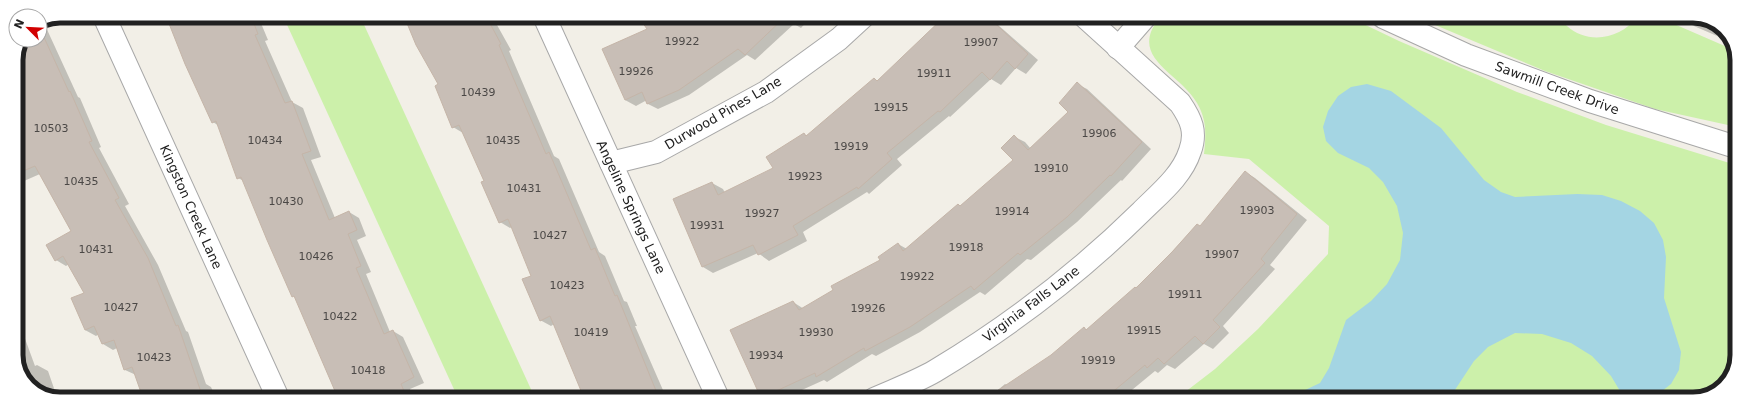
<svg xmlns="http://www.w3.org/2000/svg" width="1753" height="415" viewBox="0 0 1753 415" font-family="'DejaVu Sans',sans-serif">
<rect width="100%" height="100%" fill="#f2efe7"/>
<!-- grass -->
<g fill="#ccf0aa">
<path d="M283 16H360L535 398H458Z"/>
<path d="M1160 17H1349L1399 41 1517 92 1606 125 1736 165V364L1720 390 1693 399H1176L1215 369 1258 329 1328 254 1329 226 1249 159 1204 154C1206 135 1207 120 1197 103 1178 71 1127 58 1160 17Z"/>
<path d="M1416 17H1559C1560 21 1564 23 1567 26 1587 45 1622 39 1636 17H1658L1734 50 1737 54V127L1655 109 1545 71Z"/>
</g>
<!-- water -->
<path fill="#a4d5e3" d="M1367 84 1391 91 1441 128 1484 180 1501 192 1515 197 1577 194 1602 195 1621 201 1640 211 1654 223 1663 240 1666 257 1664 298 1681 352 1679 370 1671 384 1657 395 1642 399 1632 398 1620 391 1611 376 1592 356 1571 343 1542 334 1515 333 1488 347 1474 361 1449 399H1286L1320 383 1329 368 1346 320 1371 301 1387 284 1400 260 1403 233 1397 206 1383 182 1369 168 1338 153 1326 141 1323 127 1328 111 1338 96 1351 87Z"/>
<!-- shadow -->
<g fill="#0003">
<path d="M167 16H258L268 40 265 41 292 102 303 108 321 157 311 160 335 218 349 212 359 218 366 236 357 240 371 272 366 274 390 332 393 331 403 337 424 383 410 389 414 398H340L297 298 293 296 244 181 238 178 219 126 213 122Z"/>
<path d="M405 16H492L511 50 509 51 554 156 559 159 599 252 605 256 624 301 627 302 637 326H635L666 397 668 398H581L585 397 554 324 551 326 540 320 533 276 512 227 510 228 500 222 485 181 463 133 453 127 440 85Z"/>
<path d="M650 16H812L801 28 794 24 755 60 747 55 689 95 658 109 648 104 647 100 636 106 625 100 648 29Z"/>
<path d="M946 16 989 17 1038 60 1026 74 1016 68 1001 85 991 79 950 117 949 116 897 159 902 165 869 194 867 192 803 232 807 241 769 261 758 253 713 273 703 267 712 183 723 189 725 193 774 168 804 134 807 136 874 79 878 81Z"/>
<path d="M1673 17H1702L1726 31 1731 42Z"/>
<path d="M44 23 78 97 80 98 101 147 99 148 129 204 125 206 158 265 186 331 188 332 206 384 211 387 216 398H144L136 375 125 370 117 348 113 350 103 344 99 334 96 336 85 330V293L69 264 66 266 56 260 72 232 40 174 24 181 16 176V60L24 40H40V24Z"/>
<path d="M1077 84 1087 89 1151 149 1122 181 1121 180 1077 222 1031 260 1027 259 985 295 980 292 920 332 876 356 872 354 827 382 824 380 782 399 765 398 762 397 793 302 804 309 881 260 898 244 907 249 958 205 961 206 1015 160V137L1025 142 1031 149 1070 112Z"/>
<path d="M1245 172 1255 178 1307 220 1270 265 1275 269 1223 326 1229 333 1213 349 1204 344 1175 369 1167 365 1158 373 1155 371 1121 399H987L1005 384 1007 385 1052 356 1084 328 1087 330 1149 276 1197 225 1201 227Z"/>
<path d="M16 278 24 293 16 296Z"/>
<path d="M16 314 35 366 37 365 48 371 57 397 60 398H51L27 384 16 361Z"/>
</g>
<!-- building -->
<g fill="#c8beb6" stroke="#c5b5a8">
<path d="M166 16H251L258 34 255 35 285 103 292 101 311 151 302 154 329 220 349 211 357 230 348 234 361 266 356 268 384 334 393 330 414 377 401 384 407 398H338L294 296 292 297 267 240 241 177 237 179 216 121 212 123 185 64Z"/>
<path d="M404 16H486L501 44 499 45 546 154 549 152 591 250 595 248 615 296 617 295 659 398H584L550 316 540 321 522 279 531 276 508 219 499 223 481 182 484 181 459 125 452 128 435 86 438 84 416 45Z"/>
<path d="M638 16H786L745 55 738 49 679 90 647 104 642 92 625 100 602 49 647 29Z"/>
<path d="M945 16H987L1028 54 1015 69 1007 61 990 80 982 72 940 112 938 111 887 153 892 159 858 189 857 187 793 226 798 235 758 255 753 245 702 267 673 199 712 182 718 195 773 168 766 157 804 133 806 136 874 78 877 81Z"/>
<path d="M42 33 69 92 70 91 92 141 89 142 119 198 115 200 148 258 176 326 178 325 203 398H143L132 367 124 370 114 340 102 344 94 326 85 330 71 298 84 293 63 256 55 261 46 245 71 231 35 166 16 174V60L23 42 28 40H40V34Z"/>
<path d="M1077 82 1142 142 1111 176 1110 175 1067 217 1020 255 1018 253 974 290 971 286 910 327 865 351 864 348 816 377 815 373 761 398 730 330 793 301 799 310 833 290 831 286 880 260 878 257 898 243 903 251 958 204 960 206 1013 160 1001 148 1014 135 1028 150 1068 112 1059 103Z"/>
<path d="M1245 171 1297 214 1261 259 1265 263 1213 320 1220 327 1203 344 1195 336 1164 364 1158 358 1147 368 1145 365 1104 399H985L1051 355 1084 327 1086 330 1135 287 1136 288 1173 251 1197 224 1200 226Z"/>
</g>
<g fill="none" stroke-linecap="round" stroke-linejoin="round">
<defs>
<g id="minor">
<path d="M104 16 278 398"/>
<path d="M544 16 718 398"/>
<path d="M1118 48 1145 17"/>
<path d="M611 163 656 152 766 92 839 39 864 16"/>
<path d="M874 399C894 390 916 382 935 371 1010 326 1079 273 1141 212 1159 194 1182 176 1190 151 1197 132 1191 119 1180 103L1085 17"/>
</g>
<path id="tertiary" d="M1383 17 1466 55 1590 101 1736 147"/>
</defs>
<!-- minor casing -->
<use href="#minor" stroke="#a8a8a8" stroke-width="24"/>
<!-- tertiary casing -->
<use href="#tertiary" stroke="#a8a8a8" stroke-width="24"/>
<!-- minor -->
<use href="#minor" stroke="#fff" stroke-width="22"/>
<!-- tertiary -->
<use href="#tertiary" stroke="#fff" stroke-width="22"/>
</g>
<g text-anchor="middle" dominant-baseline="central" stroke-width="4" stroke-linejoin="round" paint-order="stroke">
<!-- number labels -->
<g font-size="11" fill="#4b4846">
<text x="682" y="41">19922</text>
<text x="981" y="42">19907</text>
<text x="636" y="71">19926</text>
<text x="934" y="73">19911</text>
<text x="478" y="92">10439</text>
<text x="891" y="107">19915</text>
<text x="51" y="128">10503</text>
<text x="1099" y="133">19906</text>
<text x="265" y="140">10434</text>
<text x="503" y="140">10435</text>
<text x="851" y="146">19919</text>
<text x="1051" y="168">19910</text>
<text x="805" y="176">19923</text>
<text x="81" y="181">10435</text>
<text x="524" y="188">10431</text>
<text x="286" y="201">10430</text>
<text x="1257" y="210">19903</text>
<text x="1012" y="211">19914</text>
<text x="762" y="213">19927</text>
<text x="707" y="225">19931</text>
<text x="550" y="235">10427</text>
<text x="966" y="247">19918</text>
<text x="96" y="249">10431</text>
<text x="1222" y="254">19907</text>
<text x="316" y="256">10426</text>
<text x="917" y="276">19922</text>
<text x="567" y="285">10423</text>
<text x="1185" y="294">19911</text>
<text x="121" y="307">10427</text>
<text x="868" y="308">19926</text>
<text x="340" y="316">10422</text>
<text x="1144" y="330">19915</text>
<text x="591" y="332">10419</text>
<text x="816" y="332">19930</text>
<text x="766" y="355">19934</text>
<text x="154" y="357">10423</text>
<text x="1098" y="360">19919</text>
<text x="368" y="370">10418</text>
</g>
<!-- street labels -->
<g font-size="13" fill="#212121" stroke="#fff">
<text transform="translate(1557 88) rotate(20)">Sawmill Creek Drive</text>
<text transform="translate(723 113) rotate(-30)">Durwood Pines Lane</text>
<text transform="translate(191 207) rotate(66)">Kingston Creek Lane</text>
<text transform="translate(631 207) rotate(65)">Angeline Springs Lane</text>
<text transform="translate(1031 304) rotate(-37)">Virginia Falls Lane</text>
</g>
</g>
<!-- crop -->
<path d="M0 0H1753V415H0ZM60 23H1693A37 37 0 0 1 1730 60V355A37 37 0 0 1 1693 392H60A37 37 0 0 1 23 355V60A37 37 0 0 1 60 23Z" fill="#fff" fill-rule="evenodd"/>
<path fill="none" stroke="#212121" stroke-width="5" d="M60 23H1693A37 37 0 0 1 1730 60V355A37 37 0 0 1 1693 392H60A37 37 0 0 1 23 355V60A37 37 0 0 1 60 23Z"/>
<!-- north arrow -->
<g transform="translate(28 28) rotate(294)"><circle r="19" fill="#ffffff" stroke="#a6a6a6"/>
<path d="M0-3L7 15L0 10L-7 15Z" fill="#d20001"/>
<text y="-6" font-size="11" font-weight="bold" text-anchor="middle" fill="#212121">N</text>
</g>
</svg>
